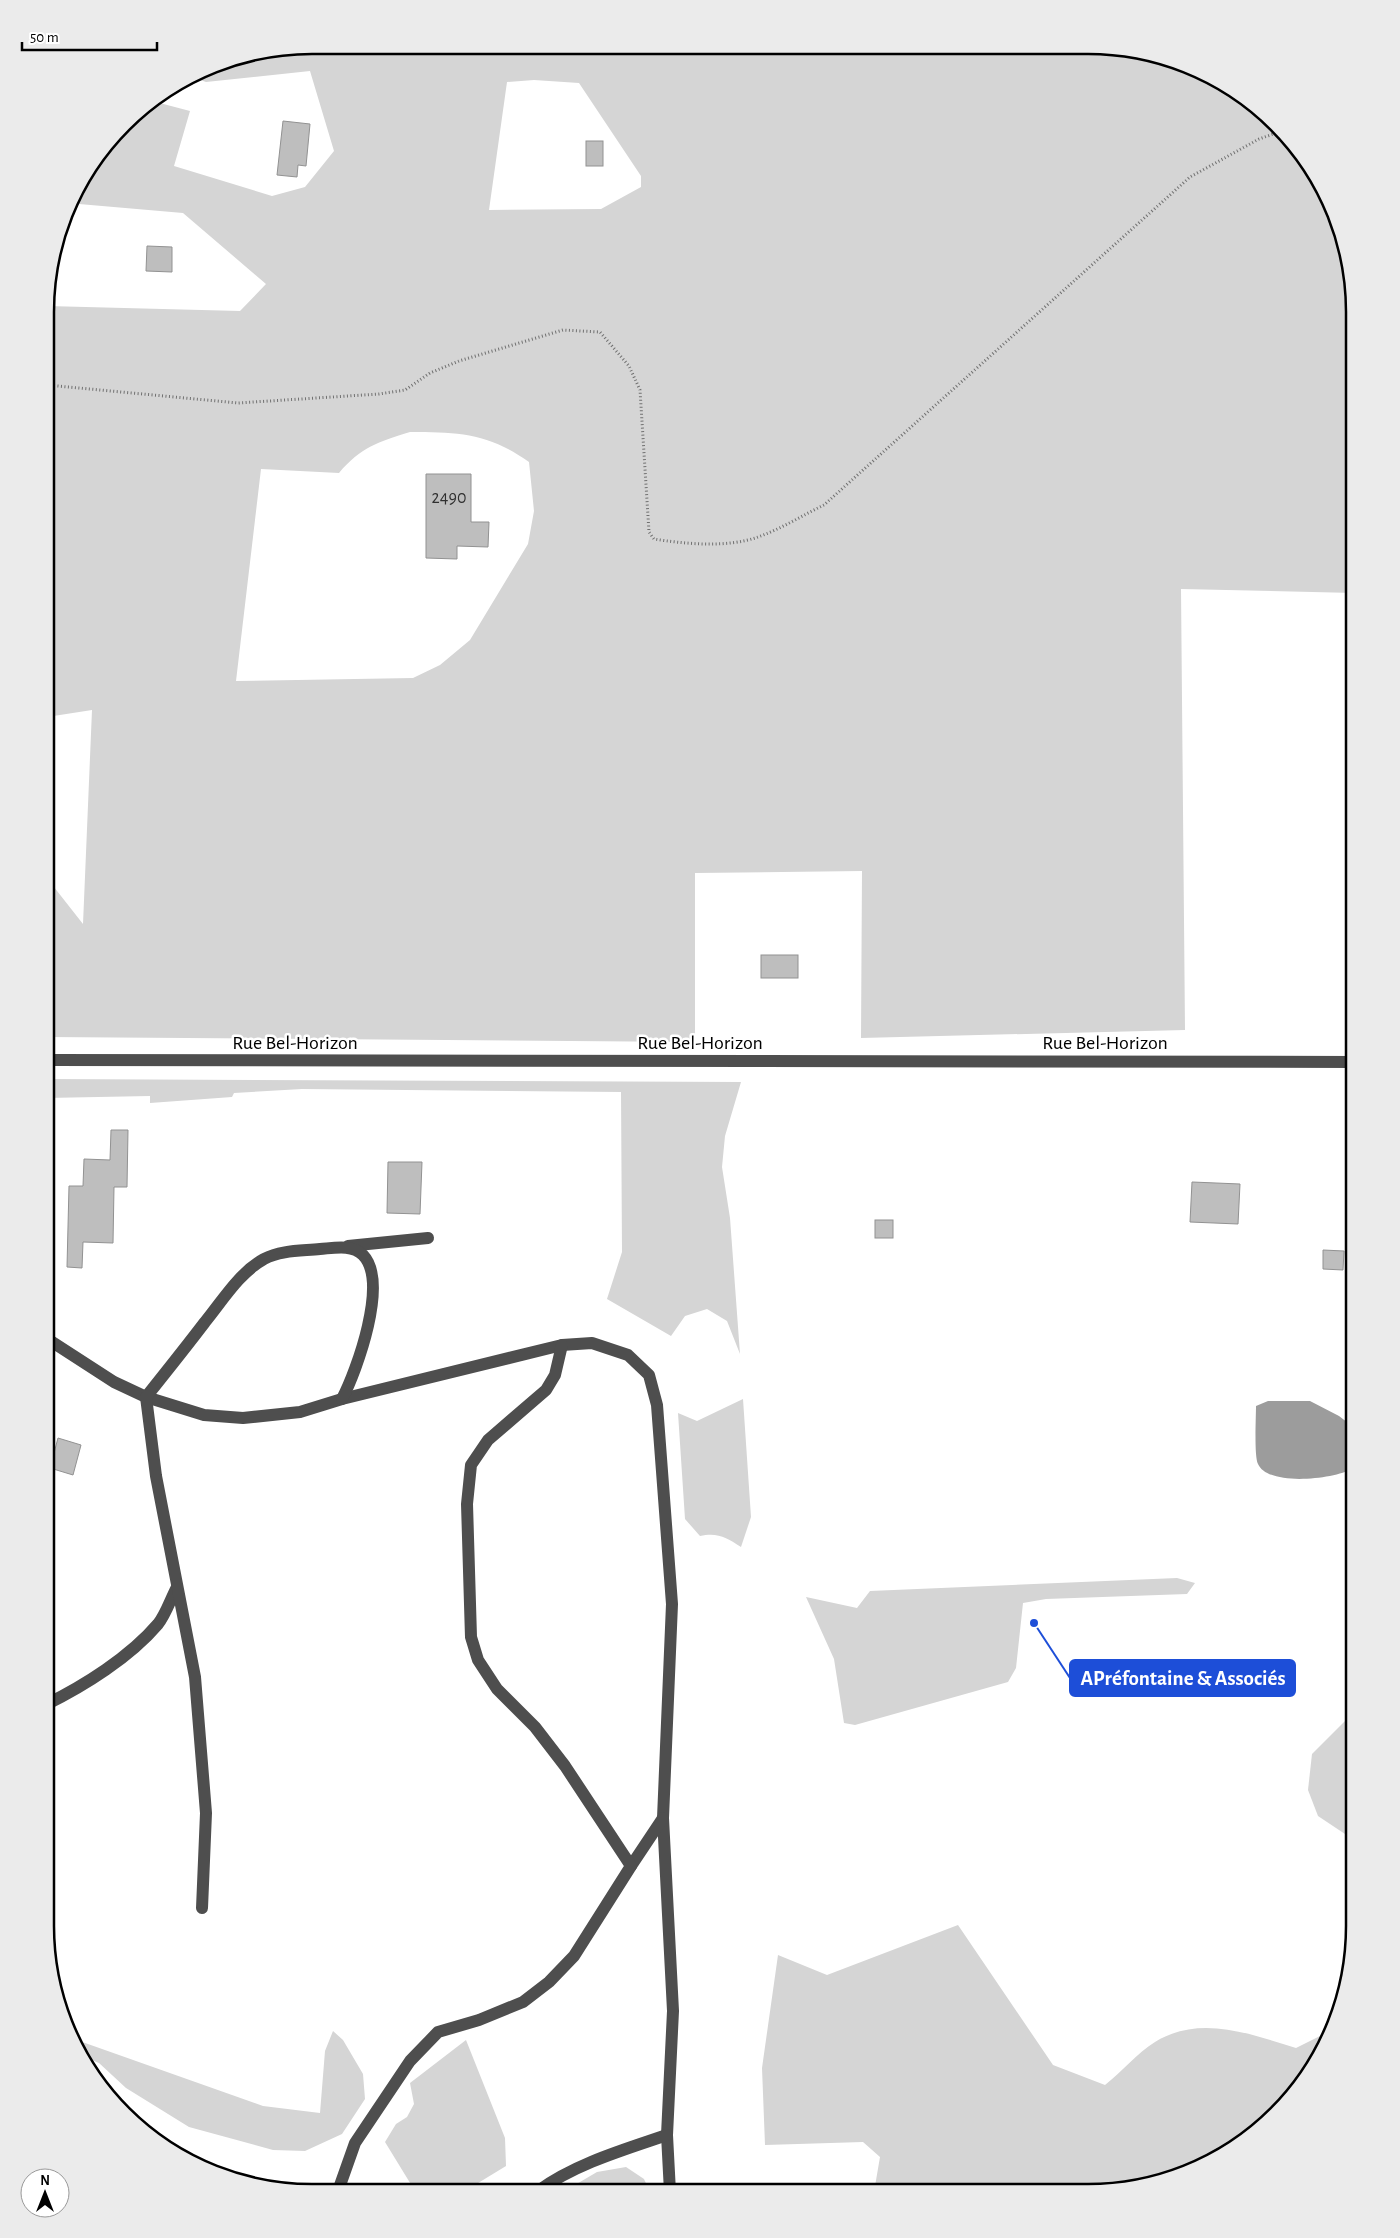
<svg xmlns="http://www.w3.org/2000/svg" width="1400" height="2238" viewBox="0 0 1400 2238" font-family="'Alegreya Sans',sans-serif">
<rect width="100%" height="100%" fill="#fff"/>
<!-- green -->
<g fill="#d5d5d5" fill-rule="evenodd">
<path d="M312 45 1123 47 1190 65 1251 100 1300 150 1335 210 1355 312V593L1181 589 1185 1030 861 1038 862 871 695 873V1042L46 1037V881L50 882 83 924 92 710 47 717V306L240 311 266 284 183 213 79 204 61 234 73 194 136 112 152 101 190 111 174 166 272 196 305 187 334 151 310 71 206 82 192 77 210 65ZM534 80 579 83 641 176V187L601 209 489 210 507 82ZM410 432C459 432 488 433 529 462L534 511 528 544 470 640 440 665 413 678 236 681 261 469 339 473C361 447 378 442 410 432Z"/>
<path d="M46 1079 741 1082 725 1136 722 1167 730 1218 740 1354 727 1321 707 1309 685 1316 671 1336 607 1299 622 1252 621 1092 302 1089 234 1093 232 1097 150 1103V1096L46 1098Z"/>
<path d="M743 1399 751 1517 741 1547C727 1538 718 1532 700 1536L685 1519 678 1413 697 1421Z"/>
<path d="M1177 1578 1195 1583 1187 1594 1046 1599 1023 1603 1016 1668 1008 1682 855 1725 844 1723 834 1659 806 1597 857 1608 870 1591Z"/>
<path d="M1354 1712V1840L1318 1816 1308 1790 1312 1754Z"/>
<path d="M958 1925 1053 2065 1105 2085C1122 2072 1137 2053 1155 2042 1200 2014 1250 2034 1296 2048L1334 2029 1300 2088 1250 2138 1190 2173 1088 2193 874 2192 880 2157 863 2142 765 2145 762 2068 778 1955 827 1975Z"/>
<path d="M333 2031 343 2040 363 2074 365 2099 342 2134 305 2151 273 2150 189 2127 126 2088 99 2063 82 2056 71 2038 263 2106 320 2113 325 2051Z"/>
<path d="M466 2040 505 2138 506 2166 465 2191H415L385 2142 396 2124 407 2117 414 2104 410 2083Z"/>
<path d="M626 2167 644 2179 650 2192H563L597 2172Z"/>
</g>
<!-- water -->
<path fill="#9c9c9c" d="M1268 1401H1310L1339 1416 1352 1426 1355 1440 1352 1469C1334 1479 1268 1487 1258 1464 1254 1456 1256 1418 1256 1406Z"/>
<!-- building -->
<g fill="#bebebe" stroke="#929292">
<path d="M283 121 310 124 306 166 298 165 297 177 277 175Z"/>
<rect x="586" y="141" width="17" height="25"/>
<path d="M147 246 172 247V272L146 271Z"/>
<path d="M426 474H471V522H489L488 547 457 546V559L426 558Z"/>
<rect x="761" y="955" width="37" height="23"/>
<path d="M111 1130H128L127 1187H114L113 1243 83 1242 82 1268 67 1267 69 1186H83L84 1159 110 1160Z"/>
<path d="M388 1162H422L420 1214 387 1213Z"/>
<path d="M1192 1182 1240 1184 1238 1224 1190 1222Z"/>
<rect x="875" y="1220" width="18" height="18"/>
<path d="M1323 1250 1344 1251 1343 1270 1323 1269Z"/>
<path d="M58 1438 81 1445 73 1475 50 1468Z"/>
</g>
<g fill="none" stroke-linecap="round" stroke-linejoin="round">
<!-- path -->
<path stroke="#707070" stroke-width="3" stroke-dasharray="1 2.5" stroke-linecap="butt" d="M47 385 238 403 379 394 405 390 430 373 459 361 563 330 600 332 629 366 640 390 649 532 654 539C685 544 728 548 758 537 781 529 803 515 824 505L1190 177 1259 139 1282 131"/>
<!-- minor -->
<g stroke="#4e4e4e" stroke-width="12">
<path d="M46 1060 1355 1062"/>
<path d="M348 1246 428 1238"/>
<path d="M46 1338 114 1382 146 1397 204 1415 243 1418 300 1412 342 1399 562 1345 592 1343 628 1355 649 1375 657 1405 672 1604 663 1818 673 2011 667 2135 670 2192"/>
<path d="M45 1705C84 1686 130 1657 158 1624 166 1614 171 1598 177 1587"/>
<path d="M631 1866 663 1818"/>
<path d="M202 1908 206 1813 195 1677 156 1476 146 1397C166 1372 186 1347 205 1322 223 1300 239 1273 264 1259 281 1250 302 1251 320 1249 334 1248 352 1244 363 1255 389 1282 357 1370 342 1399"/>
<path d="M338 2191 355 2143 410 2061 438 2032 479 2020 523 2002 549 1982 574 1956 631 1866 565 1766 535 1727 497 1689 478 1660 471 1637 467 1504 471 1465 488 1440 546 1390 555 1375 562 1345"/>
<path d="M538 2191C575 2164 623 2150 667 2135"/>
</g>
</g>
<g text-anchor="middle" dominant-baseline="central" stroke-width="5" stroke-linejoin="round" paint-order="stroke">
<!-- number labels -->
<g font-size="18" fill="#303030">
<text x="449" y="498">2490</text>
</g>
<!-- street labels -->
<g font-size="20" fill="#000" stroke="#fff">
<text x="295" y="1043">Rue Bel-Horizon</text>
<text x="700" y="1043">Rue Bel-Horizon</text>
<text x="1105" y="1043">Rue Bel-Horizon</text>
</g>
</g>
<!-- crop -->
<path d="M0 0H1400V2238H0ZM312 54H1088A258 258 0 0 1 1346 312V1926A258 258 0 0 1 1088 2184H312A258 258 0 0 1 54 1926V312A258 258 0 0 1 312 54Z" fill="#ebebeb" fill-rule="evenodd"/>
<path fill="none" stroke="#000" stroke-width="2.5" d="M312 54H1088A258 258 0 0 1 1346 312V1926A258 258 0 0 1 1088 2184H312A258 258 0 0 1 54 1926V312A258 258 0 0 1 312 54Z"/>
<!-- callouts -->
<path fill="none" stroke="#1d4ed8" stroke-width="2" d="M1034 1623L1070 1678"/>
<circle fill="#1d4ed8" stroke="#fff" stroke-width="2" cx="1034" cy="1623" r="5"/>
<rect fill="#1d4ed8" stroke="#1d4ed8" stroke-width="2" x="1070" y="1660" width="225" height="36" rx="5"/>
<g font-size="21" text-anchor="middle" font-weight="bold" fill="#fff">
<text x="1183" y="1685">APréfontaine &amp; Associés</text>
</g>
<!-- north arrow -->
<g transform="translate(45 2193)"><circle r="24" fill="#ffffff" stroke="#999999"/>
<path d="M0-4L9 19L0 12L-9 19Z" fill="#000000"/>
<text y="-8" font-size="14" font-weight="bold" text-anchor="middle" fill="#000000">N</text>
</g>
<!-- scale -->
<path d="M22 42v8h135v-8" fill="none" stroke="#000000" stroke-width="2.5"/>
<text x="30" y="42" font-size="15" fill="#000000" stroke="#ffffff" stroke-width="4" paint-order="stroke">50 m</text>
</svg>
